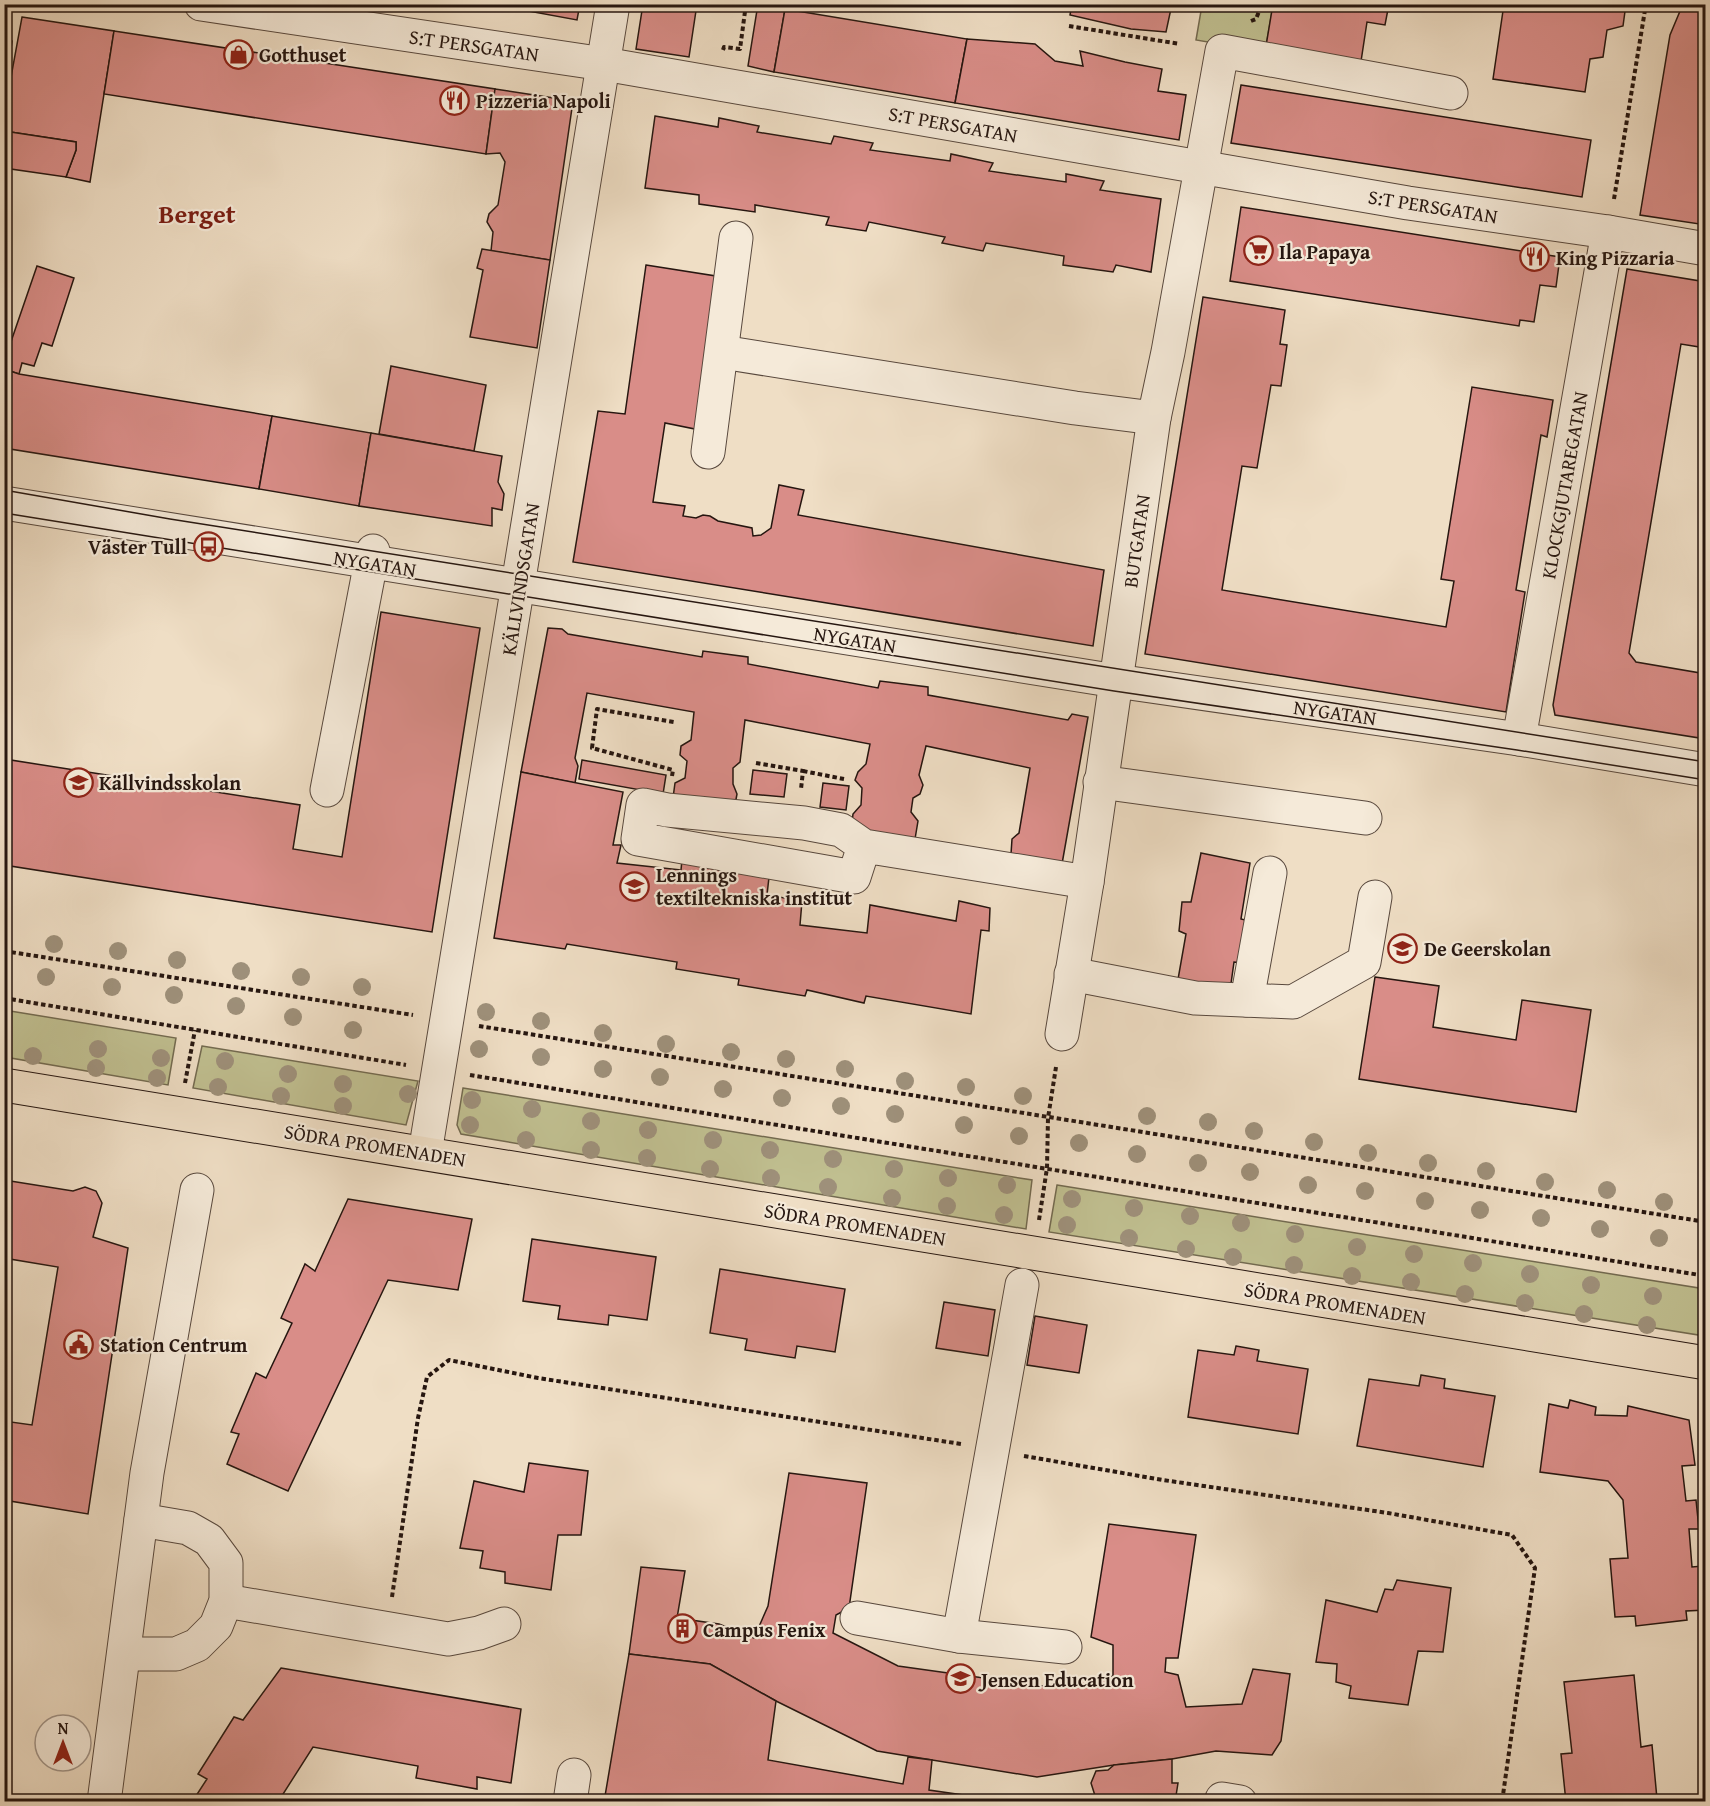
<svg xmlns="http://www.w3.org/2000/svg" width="1710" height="1806" viewBox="0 0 1710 1806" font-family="'Gentium Book Plus',serif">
<rect width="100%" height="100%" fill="#efdec5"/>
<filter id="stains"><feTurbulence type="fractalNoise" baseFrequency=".00333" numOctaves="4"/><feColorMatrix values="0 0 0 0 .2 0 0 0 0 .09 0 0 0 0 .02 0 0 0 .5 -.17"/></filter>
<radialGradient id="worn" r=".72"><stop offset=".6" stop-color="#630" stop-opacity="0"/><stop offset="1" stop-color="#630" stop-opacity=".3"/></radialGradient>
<!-- green -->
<g fill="#c0bf90" stroke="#736a50" stroke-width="1.5">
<path d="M1202 5H1273L1265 52 1196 40Z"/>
<path d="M4 1010 176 1038 168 1085 5 1057Z"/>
<path d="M202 1046 418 1081 406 1125 193 1088Z"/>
<path d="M463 1088 1032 1180 1026 1229 461 1134 457 1125Z"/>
<path d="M1057 1185 1705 1289V1336L1049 1232Z"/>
</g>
<!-- building -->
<g fill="#d98d88" stroke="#261610" stroke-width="1.5">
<path d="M490 4H580L577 20Z"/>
<path d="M643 4H697L689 57 636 49Z"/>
<path d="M758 4H786L774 72 748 66Z"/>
<path d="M1072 4H1172L1166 32 1131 29 1070 15Z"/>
<path d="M1273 4H1389L1385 25 1367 22 1360 68 1265 52Z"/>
<path d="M1504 4H1626L1623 26 1607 30 1603 57 1590 59 1585 92 1493 79Z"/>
<path d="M1683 4H1689L1706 11V225L1640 215 1670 35Z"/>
<path d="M785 9 967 39 955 103 774 72Z"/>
<path d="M22 17 114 31 90 182 66 177 76 150V142L4 131V115Z"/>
<path d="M114 31 495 89 486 154 104 94Z"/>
<path d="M4 39 12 41 10 56 4 54Z"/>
<path d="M967 39 1035 44 1055 61 1083 66 1080 51 1125 62 1162 69 1158 91 1186 95 1179 140 955 103Z"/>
<path d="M1241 85 1591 140 1582 197 1231 143Z"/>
<path d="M495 89 573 101 550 260 491 251 493 232 487 222 489 214 498 205 505 162 500 153 486 154Z"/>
<path d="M655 116 718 127 719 118 759 126 757 132 831 144 834 136 873 143 870 150 950 161 951 154 993 163 989 171 1066 182V174L1104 181 1100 190 1161 199 1151 272 1116 265 1113 272 1063 265 1064 256 986 243 983 251 942 243 945 237 869 222 866 231 826 225 829 217 755 205V212L699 204V195L645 188Z"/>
<path d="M4 131 76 142V150L66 177 4 168Z"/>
<path d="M1241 207 1560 257 1556 287 1540 285 1534 322 1520 320 1519 326 1230 281Z"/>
<path d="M482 249 550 260 537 348 470 337 483 270 477 268Z"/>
<path d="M646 265 722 277 700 430 665 423 653 502 685 506 683 516 696 518 703 515 710 516 718 521 752 528 753 536 761 535 771 528 779 485 804 490 798 515 1104 570 1093 646 573 562 598 411 625 414Z"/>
<path d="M37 266 74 278 52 346 42 343 34 366 22 363 19 374 4 369V362Z"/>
<path d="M1627 269 1706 282V348L1681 344 1629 653 1636 662 1706 674V739L1555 715 1553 705Z"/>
<path d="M1203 297 1285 310 1280 344 1287 345 1281 386 1271 385 1257 468 1242 466 1222 590 1446 627 1454 581 1441 579 1472 387 1553 400 1547 437 1541 435 1516 590 1525 592 1506 712 1145 654Z"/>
<path d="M391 366 486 385 474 451 379 434Z"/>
<path d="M4 369 19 374 272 416 259 489 4 448Z"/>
<path d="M272 416 371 433 359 506 259 489Z"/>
<path d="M371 433 502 456 498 482 504 494 502 510 492 508V526L359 506Z"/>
<path d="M381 612 480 628 432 932 4 865V759L300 805 293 849 342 857Z"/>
<path d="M548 628 562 629 568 634 702 657 703 651 748 657V664L878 688 880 681 928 687V695L1068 720 1072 714 1088 717 1062 864 1011 854 1012 839 1019 833 1030 768 926 746 919 775 923 785 920 794 913 798 911 812 918 821 915 839 851 830 853 814 861 805 862 788 855 780 858 772 866 764 870 744 745 720 740 762 733 768V784L737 794 734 810 673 798 675 783 685 778 687 761 680 755 681 746 691 740 694 712 587 693 575 758 578 766 575 783 521 772Z"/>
<path d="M582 760 666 775 663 794 579 779Z"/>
<path d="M753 770 787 774 784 797 750 794Z"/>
<path d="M521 772 623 792 613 845H621L617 863 681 870 682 860 769 877 767 895 802 901 800 925 867 933 870 905 956 921 959 901 990 908 989 931 981 930 971 1014 866 996 864 1003 807 990 805 996 738 985 739 979 676 969 677 962 567 944 565 949 494 938Z"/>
<path d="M823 783 849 786 846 810 820 807Z"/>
<path d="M1201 853 1250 863 1241 919 1249 921 1244 963 1234 962 1229 998 1177 985 1186 934 1179 931 1182 902H1191Z"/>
<path d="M1375 977 1439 986 1433 1027 1516 1040 1522 1000 1591 1010 1576 1112 1359 1079Z"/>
<path d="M4 1180 73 1191 85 1187 96 1191 102 1203 93 1237 128 1248 88 1514 4 1500V1421L32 1425 58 1267 4 1258Z"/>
<path d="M348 1199 472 1219 458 1290 388 1280 288 1491 227 1464 239 1434 231 1432 256 1373 266 1378 292 1323 281 1318 305 1264 315 1271Z"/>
<path d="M532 1239 656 1257 647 1320 609 1315 608 1325 558 1319 560 1306 523 1301Z"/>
<path d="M720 1269 845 1289 835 1352 797 1346 795 1358 745 1350 747 1339 710 1333Z"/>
<path d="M944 1302 995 1310 988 1356 936 1348Z"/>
<path d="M1035 1316 1087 1325 1079 1373 1027 1365Z"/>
<path d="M1236 1346 1259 1350 1257 1361 1308 1369 1298 1434 1188 1417 1198 1350 1234 1355Z"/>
<path d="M1421 1375 1445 1379 1444 1388 1495 1396 1483 1467 1357 1446 1369 1379 1419 1386Z"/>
<path d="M1570 1400 1596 1407 1595 1415 1627 1416 1628 1406 1689 1420 1695 1465 1682 1466 1686 1501 1696 1500 1699 1529H1689L1692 1567 1703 1566 1706 1610 1686 1611 1687 1620 1636 1626 1635 1616 1615 1617 1610 1559 1628 1558 1623 1500 1608 1481 1540 1472 1549 1404 1568 1408Z"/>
<path d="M529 1463 588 1471 581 1535H558L551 1590 505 1583V1572L480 1568 483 1551 460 1548 474 1481 524 1492Z"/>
<path d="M789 1473 867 1483 849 1608 836 1615 833 1633 898 1666 1041 1686 1113 1676V1645L1091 1637 1109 1524 1196 1535 1178 1658H1166L1165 1672 1178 1675 1186 1707 1242 1704 1253 1669 1290 1674 1281 1741 1272 1755 1216 1751 1172 1759 1114 1765 1037 1777 877 1751 776 1701 710 1664 629 1654 641 1567 685 1571 677 1618 719 1624 754 1638 768 1606Z"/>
<path d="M1397 1580 1451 1588 1443 1652 1418 1651 1408 1705 1349 1698 1351 1686 1336 1682 1337 1664 1316 1662 1326 1600 1377 1612 1385 1589 1393 1590Z"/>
<path d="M629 1654 710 1664 776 1701 768 1760 903 1784 908 1757 932 1760 929 1790 1012 1802H774L761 1799V1802H604Z"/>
<path d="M281 1668 521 1709 511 1783 477 1777V1789L416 1778 418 1766 313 1747 278 1802H192L207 1779 198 1774 234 1717 243 1720Z"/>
<path d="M1634 1675 1641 1747 1652 1745 1657 1799 1640 1802H1566L1561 1754 1572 1753 1564 1682Z"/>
<path d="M1172 1759V1783H1178L1175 1802H1097L1091 1783 1096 1771 1108 1770 1114 1765Z"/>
</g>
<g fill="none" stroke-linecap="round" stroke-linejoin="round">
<defs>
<g id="minor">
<path d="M201 4 604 64 1408 203 1608 232 1706 249"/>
<path d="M722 352 1075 408 1154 418"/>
<path d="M708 452 736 238"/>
<path d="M4 503 1116 681 1519 739 1706 770"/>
<path d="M1519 739 1608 232"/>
<path d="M1100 782 1365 818"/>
<path d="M327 790 373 551"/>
<path d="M864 846 854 877 638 839 643 805 667 810 804 823 841 830 864 846 1087 882"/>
<path d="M1071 974 1195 998 1293 1002 1364 962 1375 897"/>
<path d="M1247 1000 1270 873"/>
<path d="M1062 1034 1087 882 1154 418 1168 352 1222 51 1451 93"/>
<path d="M425 1153 613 4"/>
<path d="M226 1601 448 1639 479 1633 504 1624"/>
<path d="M857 1618 959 1636 1022 1285"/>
<path d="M959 1636 1065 1647"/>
<path d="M124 1654H176L197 1645 216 1626 226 1601V1563L209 1540 188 1528 141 1520"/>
<path d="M104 1802 147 1473 197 1190"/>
<path d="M570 1802 574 1775"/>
<path d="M1222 1802V1799L1240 1802"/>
</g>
<path id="major" d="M4 1085 1706 1363"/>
</defs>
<!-- minor casing -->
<use href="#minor" stroke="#58483d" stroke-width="35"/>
<!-- major casing -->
<use href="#major" stroke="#261610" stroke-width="35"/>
<!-- path -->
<g stroke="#261610" stroke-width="4" stroke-dasharray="4.5 3" stroke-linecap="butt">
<path d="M1251 21 1256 19 1262 4"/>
<path d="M1069 26 1180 44"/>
<path d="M723 50 724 47 740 49 746 4"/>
<path d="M1614 199 1646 4"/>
<path d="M756 763 803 771 801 789"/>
<path d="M803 771 844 779"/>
<path d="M672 776 673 770 592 748 597 709 674 722"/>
<path d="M4 951 413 1015"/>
<path d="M4 998 406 1065"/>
<path d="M479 1026 1706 1222"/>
<path d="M470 1075 1706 1276"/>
<path d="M185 1083 195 1030"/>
<path d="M1039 1220 1047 1168 1048 1118 1056 1067"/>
<path d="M1024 1456 1163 1480 1388 1513 1512 1535 1535 1568 1502 1802"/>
<path d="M392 1597 418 1418 427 1377 449 1360 538 1378 961 1444"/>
</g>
<!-- minor -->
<use href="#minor" stroke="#f5ead9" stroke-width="33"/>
<!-- major -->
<use href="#major" stroke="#efdec5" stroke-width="33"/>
<!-- tram -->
<g stroke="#261610" stroke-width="1.5">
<path d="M4 490 170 519 1706 762"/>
<path d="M4 513 1114 691 1517 750 1706 780"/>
</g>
</g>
<!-- trees -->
<g fill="#9e907a">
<circle cx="54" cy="944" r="9"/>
<circle cx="118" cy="951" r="9"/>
<circle cx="177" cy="960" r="9"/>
<circle cx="241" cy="971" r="9"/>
<circle cx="46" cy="977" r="9"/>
<circle cx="301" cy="977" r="9"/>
<circle cx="112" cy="987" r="9"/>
<circle cx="362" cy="987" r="9"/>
<circle cx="174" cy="995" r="9"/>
<circle cx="236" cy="1006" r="9"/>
<circle cx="486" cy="1012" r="9"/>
<circle cx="293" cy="1017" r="9"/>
<circle cx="541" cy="1021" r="9"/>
<circle cx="353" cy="1030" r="9"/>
<circle cx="603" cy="1033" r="9"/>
<circle cx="666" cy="1044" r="9"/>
<circle cx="98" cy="1049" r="9"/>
<circle cx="479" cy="1049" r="9"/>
<circle cx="731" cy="1052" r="9"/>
<circle cx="33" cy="1056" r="9"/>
<circle cx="541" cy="1057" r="9"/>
<circle cx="161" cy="1058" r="9"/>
<circle cx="786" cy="1059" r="9"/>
<circle cx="225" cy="1061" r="9"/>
<circle cx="96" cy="1068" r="9"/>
<circle cx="603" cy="1069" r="9"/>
<circle cx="845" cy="1069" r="9"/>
<circle cx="288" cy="1074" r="9"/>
<circle cx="660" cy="1077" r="9"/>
<circle cx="157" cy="1078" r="9"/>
<circle cx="905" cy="1081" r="9"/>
<circle cx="343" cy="1084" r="9"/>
<circle cx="218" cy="1087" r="9"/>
<circle cx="966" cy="1087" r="9"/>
<circle cx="723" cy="1089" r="9"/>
<circle cx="408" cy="1094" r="9"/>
<circle cx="281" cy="1096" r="9"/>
<circle cx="1023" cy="1096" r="9"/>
<circle cx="782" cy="1098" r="9"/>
<circle cx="472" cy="1100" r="9"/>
<circle cx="343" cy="1106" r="9"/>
<circle cx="841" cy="1106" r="9"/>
<circle cx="532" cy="1109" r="9"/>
<circle cx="895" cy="1114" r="9"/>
<circle cx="1147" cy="1116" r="9"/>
<circle cx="591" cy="1121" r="9"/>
<circle cx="1208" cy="1122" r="9"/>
<circle cx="470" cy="1125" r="9"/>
<circle cx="964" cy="1125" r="9"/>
<circle cx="648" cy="1130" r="9"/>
<circle cx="1254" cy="1131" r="9"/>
<circle cx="1019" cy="1136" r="9"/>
<circle cx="526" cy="1140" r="9"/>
<circle cx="713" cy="1140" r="9"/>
<circle cx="1314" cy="1142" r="9"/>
<circle cx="1079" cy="1143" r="9"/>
<circle cx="591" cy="1150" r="9"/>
<circle cx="770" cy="1150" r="9"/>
<circle cx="1368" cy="1153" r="9"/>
<circle cx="1137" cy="1154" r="9"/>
<circle cx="647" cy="1158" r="9"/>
<circle cx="833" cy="1159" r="9"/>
<circle cx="1198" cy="1163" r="9"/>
<circle cx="1428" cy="1163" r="9"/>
<circle cx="710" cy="1169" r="9"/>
<circle cx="894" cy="1169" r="9"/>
<circle cx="1486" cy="1171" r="9"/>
<circle cx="1250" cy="1172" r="9"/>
<circle cx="771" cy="1178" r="9"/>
<circle cx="948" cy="1178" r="9"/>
<circle cx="1545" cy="1182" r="9"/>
<circle cx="1007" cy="1185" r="9"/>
<circle cx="1308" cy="1185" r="9"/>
<circle cx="828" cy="1187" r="9"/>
<circle cx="1607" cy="1190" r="9"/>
<circle cx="1365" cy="1191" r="9"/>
<circle cx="892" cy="1198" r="9"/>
<circle cx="1072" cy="1199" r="9"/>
<circle cx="1425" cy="1201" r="9"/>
<circle cx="1664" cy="1202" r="9"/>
<circle cx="947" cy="1206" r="9"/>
<circle cx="1134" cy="1208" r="9"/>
<circle cx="1480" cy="1210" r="9"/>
<circle cx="1004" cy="1215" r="9"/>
<circle cx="1190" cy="1216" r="9"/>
<circle cx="1541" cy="1218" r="9"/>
<circle cx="1241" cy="1223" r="9"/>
<circle cx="1067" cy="1225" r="9"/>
<circle cx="1600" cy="1229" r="9"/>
<circle cx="1295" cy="1234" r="9"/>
<circle cx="1129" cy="1238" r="9"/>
<circle cx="1659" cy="1238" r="9"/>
<circle cx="1357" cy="1247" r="9"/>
<circle cx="1186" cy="1249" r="9"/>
<circle cx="1414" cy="1254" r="9"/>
<circle cx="1233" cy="1257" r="9"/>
<circle cx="1473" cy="1263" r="9"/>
<circle cx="1294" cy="1265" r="9"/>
<circle cx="1530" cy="1274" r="9"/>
<circle cx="1352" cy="1276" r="9"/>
<circle cx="1411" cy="1282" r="9"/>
<circle cx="1591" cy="1285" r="9"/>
<circle cx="1465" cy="1294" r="9"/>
<circle cx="1653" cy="1296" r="9"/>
<circle cx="1525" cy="1303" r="9"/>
<circle cx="1584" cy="1314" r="9"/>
<circle cx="1647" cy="1325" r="9"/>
</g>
<!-- icons -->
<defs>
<symbol id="shop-ring" viewBox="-11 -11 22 22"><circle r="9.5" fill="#f5ead9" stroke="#8f2418" stroke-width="1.5"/><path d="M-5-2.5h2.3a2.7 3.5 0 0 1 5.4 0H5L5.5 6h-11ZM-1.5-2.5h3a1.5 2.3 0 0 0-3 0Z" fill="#8f2418"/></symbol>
<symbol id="restaurant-ring" viewBox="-11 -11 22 22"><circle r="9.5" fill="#f5ead9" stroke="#8f2418" stroke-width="1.5"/><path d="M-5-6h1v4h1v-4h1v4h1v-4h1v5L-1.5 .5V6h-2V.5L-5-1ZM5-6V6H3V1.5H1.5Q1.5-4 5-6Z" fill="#8f2418"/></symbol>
<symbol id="supermarket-ring" viewBox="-11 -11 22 22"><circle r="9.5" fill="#f5ead9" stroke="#8f2418" stroke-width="1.5"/><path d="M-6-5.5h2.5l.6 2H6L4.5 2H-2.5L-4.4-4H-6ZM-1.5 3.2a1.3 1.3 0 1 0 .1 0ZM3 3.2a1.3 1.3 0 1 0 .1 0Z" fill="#8f2418"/></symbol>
<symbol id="bus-ring" viewBox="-11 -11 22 22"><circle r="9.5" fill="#f5ead9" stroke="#8f2418" stroke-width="1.5"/><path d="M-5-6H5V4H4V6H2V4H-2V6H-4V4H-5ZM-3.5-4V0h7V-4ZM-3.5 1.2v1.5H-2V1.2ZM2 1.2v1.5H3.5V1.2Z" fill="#8f2418"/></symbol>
<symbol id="school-ring" viewBox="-11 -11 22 22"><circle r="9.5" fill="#f5ead9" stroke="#8f2418" stroke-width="1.5"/><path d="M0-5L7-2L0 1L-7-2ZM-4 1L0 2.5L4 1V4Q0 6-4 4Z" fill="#8f2418"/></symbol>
<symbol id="civic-ring" viewBox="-11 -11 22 22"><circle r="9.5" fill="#f5ead9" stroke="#8f2418" stroke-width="1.5"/><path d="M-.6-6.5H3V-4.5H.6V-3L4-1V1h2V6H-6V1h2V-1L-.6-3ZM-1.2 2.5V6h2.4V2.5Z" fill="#8f2418"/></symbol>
<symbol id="building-ring" viewBox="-11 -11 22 22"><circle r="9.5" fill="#f5ead9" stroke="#8f2418" stroke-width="1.5"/><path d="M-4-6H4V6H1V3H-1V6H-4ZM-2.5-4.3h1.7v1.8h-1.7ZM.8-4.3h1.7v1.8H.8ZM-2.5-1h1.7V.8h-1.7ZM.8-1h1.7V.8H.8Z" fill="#8f2418"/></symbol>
</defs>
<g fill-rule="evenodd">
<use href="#shop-ring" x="222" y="38" width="33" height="33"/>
<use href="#restaurant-ring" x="438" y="84" width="33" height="33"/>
<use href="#supermarket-ring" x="1242" y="234" width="33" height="33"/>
<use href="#restaurant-ring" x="1518" y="240" width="33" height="33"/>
<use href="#bus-ring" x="192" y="530" width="33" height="33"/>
<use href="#school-ring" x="62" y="766" width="33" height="33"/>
<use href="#school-ring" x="618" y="870" width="33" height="33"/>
<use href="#school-ring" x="1386" y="932" width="33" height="33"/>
<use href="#civic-ring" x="62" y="1328" width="33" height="33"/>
<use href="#building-ring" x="666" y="1612" width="33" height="33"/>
<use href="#school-ring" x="944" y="1662" width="33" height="33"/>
</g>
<g text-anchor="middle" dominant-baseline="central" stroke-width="4.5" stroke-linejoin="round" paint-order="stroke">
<!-- street labels -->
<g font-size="20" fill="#261610" stroke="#f5ead9">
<text transform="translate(474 45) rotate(8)">S:T PERSGATAN</text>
<text transform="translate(953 124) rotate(10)">S:T PERSGATAN</text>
<text transform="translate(1433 206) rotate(9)">S:T PERSGATAN</text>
<text transform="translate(1564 485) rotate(-80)">KLOCKGJUTAREGATAN</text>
<text transform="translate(1136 541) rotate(-82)">BUTGATAN</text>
<text transform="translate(375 563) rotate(9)">NYGATAN</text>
<text transform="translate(520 579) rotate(-81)">KÄLLVINDSGATAN</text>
<text transform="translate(855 639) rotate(9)">NYGATAN</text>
<text transform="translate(1335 712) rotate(8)">NYGATAN</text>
<text transform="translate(375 1145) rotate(9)">SÖDRA PROMENADEN</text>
<text transform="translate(855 1224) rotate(9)">SÖDRA PROMENADEN</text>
<text transform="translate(1335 1303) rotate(9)">SÖDRA PROMENADEN</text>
</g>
<!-- poi labels -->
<g font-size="20" font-weight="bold" fill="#261610" stroke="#f5ead9" text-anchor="start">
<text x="259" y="54">Gotthuset</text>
<text x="476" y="100">Pizzeria Napoli</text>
<text x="1279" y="251">Ila Papaya</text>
<text x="1556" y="257">King Pizzaria</text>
<text x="187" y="546" text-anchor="end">Väster Tull</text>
<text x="99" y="782">Källvindsskolan</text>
<text x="656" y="874">Lennings<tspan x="656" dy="23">textiltekniska institut</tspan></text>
<text x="1424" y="948">De Geerskolan</text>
<text x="100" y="1344">Station Centrum</text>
<text x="703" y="1629">Campus Fenix</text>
<text x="981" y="1679">Jensen Education</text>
</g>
<!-- district labels -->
<g font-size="26" font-weight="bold" fill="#7a1f14" stroke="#f5ead9">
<text x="197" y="213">Berget</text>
</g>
</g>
<!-- margin -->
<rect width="1710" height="1806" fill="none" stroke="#efdec5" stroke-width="24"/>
<rect x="6" y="6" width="1698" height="1794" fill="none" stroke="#261610" stroke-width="3"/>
<rect x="12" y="12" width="1686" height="1782" fill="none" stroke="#261610" stroke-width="1.5"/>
<!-- north arrow -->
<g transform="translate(63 1743)"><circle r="28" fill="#f5ead9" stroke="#a29589" stroke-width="1.5"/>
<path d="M0-4.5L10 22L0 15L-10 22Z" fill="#8f2418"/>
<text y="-9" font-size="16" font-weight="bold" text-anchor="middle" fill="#261610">N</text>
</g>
<rect width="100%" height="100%" filter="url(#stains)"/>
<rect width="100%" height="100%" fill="url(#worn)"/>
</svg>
